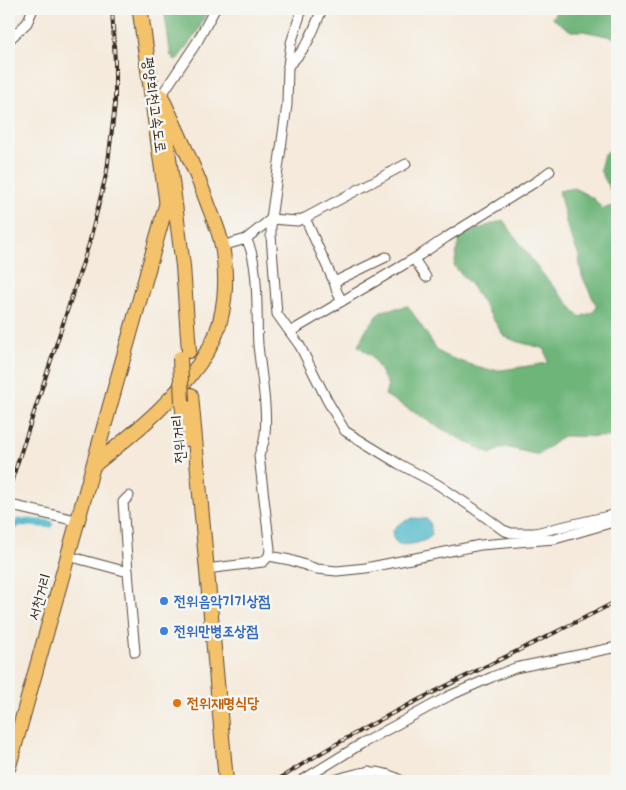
<svg xmlns="http://www.w3.org/2000/svg" width="626" height="790" viewBox="0 0 626 790" font-family="'Architects Daughter','Poor Story',sans-serif">
<rect width="100%" height="100%" fill="#f6f6f2"/>
<filter id="ink" filterUnits="userSpaceOnUse"><feTurbulence type="fractalNoise" baseFrequency=".02" numOctaves="2"/><feDisplacementMap in="SourceGraphic" scale="10" xChannelSelector="R" yChannelSelector="G"/><feConvolveMatrix kernelMatrix="1 2 1 2 8 2 1 2 1" color-interpolation-filters="sRGB"/></filter>
<filter id="wash" filterUnits="userSpaceOnUse"><feTurbulence type="fractalNoise" baseFrequency=".0096" numOctaves="4" result="noise"/><feDisplacementMap in="SourceGraphic" scale="20" xChannelSelector="R" yChannelSelector="G"/><feGaussianBlur stdDeviation="1.12" result="paint"/><feColorMatrix in="noise" values="0 0 0 0 0 0 0 0 0 0 0 0 0 0 0 0 0 1.4 0 .05"/><feComposite in="paint" operator="in"/></filter>
<g filter="url(#wash)">
<rect width="100%" height="100%" fill="#f5eadb"/>
<!-- forest -->
<g fill="#6eb57a" stroke="#54704c">
<path d="M164 9H208L198 31 176 61 171 56Z"/>
<path d="M558 9H617V38L583 31H571L552 18Z"/>
<path d="M617 146V437L563 436 539 455 505 447 490 454 442 429 385 395 388 385 372 356 358 346 365 331 381 311 408 306 438 351 448 357 486 370H502L548 363 545 349 515 341 504 336 471 285 454 266 460 236 503 220 540 271 580 317 593 312 597 307 582 276 578 253 568 230 559 191 574 188 593 198 603 209 615 205 610 189 600 170 604 154Z"/>
</g>
<!-- water -->
<path fill="#4db9ca" stroke="#447274" d="M413 518 427 519 430 523 432 535C425 543 408 546 398 544 383 530 401 522 413 518Z"/>
<g fill="none" stroke-linecap="round" stroke-linejoin="round">
<!-- canal -->
<path stroke="#4db9ca" stroke-width="8" d="M9 529 20 522 49 524"/>
</g>
</g>
<g filter="url(#ink)">
<g fill="none" stroke-linecap="round" stroke-linejoin="round">
<defs>
<g id="minor">
<path d="M302 9 291 43 288 66 287 105 271 219V235L277 314 300 346 327 400 345 431 399 464 437 484 473 508 503 530 511 533H535L617 514"/>
<path d="M9 40 27 23 33 9"/>
<path d="M288 66C307 49 313 32 322 9"/>
<path d="M161 96 197 42 215 9"/>
<path d="M305 218 334 282 337 292 342 301"/>
<path d="M246 239 271 219 297 221 305 218 406 164"/>
<path d="M414 259 426 277"/>
<path d="M334 282 386 257"/>
<path d="M290 332 420 255 447 237 537 181 550 171"/>
<path d="M68 556 128 572 135 652"/>
<path d="M269 556 290 560 317 569 337 571 366 568 480 545 555 539 617 521"/>
<path d="M206 569 263 562 269 556 270 549 259 456C260 451 263 446 264 441 269 414 261 374 258 345 256 317 260 262 246 239L222 246"/>
<path d="M128 572 123 502 129 496"/>
<path d="M301 781 361 744 449 696 492 677 515 668 617 647"/>
<path d="M332 781C359 772 375 766 402 781"/>
<path d="M362 781 369 771"/>
</g>
<path id="tertiary" d="M9 505 78 521"/>
<g id="primary">
<path d="M163 111 183 266 189 351"/>
<path d="M191 395 226 781"/>
<path d="M182 402 186 439"/>
<path d="M94 465C137 431 182 395 210 347 226 318 228 278 222 246 220 233 214 220 209 207 195 168 178 132 161 96"/>
<path d="M9 766 167 202"/>
</g>
<path id="motorway" d="M140 9 167 202"/>
</defs>
<!-- minor casing -->
<use href="#minor" stroke="#57473a" stroke-width="11"/>
<!-- tertiary casing -->
<use href="#tertiary" stroke="#57473a" stroke-width="12"/>
<!-- primary casing -->
<use href="#primary" stroke="#57473a" stroke-width="16"/>
<!-- motorway casing -->
<use href="#motorway" stroke="#57473a" stroke-width="17"/>
<!-- minor -->
<use href="#minor" stroke="#fff" stroke-width="9"/>
<!-- tertiary -->
<use href="#tertiary" stroke="#fff" stroke-width="10"/>
<!-- primary -->
<use href="#primary" stroke="#f4c26a" stroke-width="14"/>
<!-- motorway -->
<use href="#motorway" stroke="#f4c26a" stroke-width="15"/>
<defs>
<g id="rail">
<path d="M9 489 89 244 107 171 115 104V62L112 9"/>
<path d="M276 781C384 710 503 661 617 601"/>
</g>
</defs>
<!-- rail casing -->
<use href="#rail" stroke="#3b2a1e" stroke-width="4"/>
<!-- rail -->
<use href="#rail" stroke="#f6f6f2" stroke-width="2" stroke-dasharray="5.5" stroke-linecap="butt"/>
<defs>
<path id="primary-bridge" d="M180 358 182 402"/>
</defs>
<!-- primary-bridge casing -->
<use href="#primary-bridge" stroke="#57473a" stroke-width="16" stroke-linecap="butt"/>
<!-- primary-bridge -->
<use href="#primary-bridge" stroke="#f4c26a" stroke-width="14"/>
</g>
</g>
<!-- markers -->
<g fill="#3f7fe0" stroke="#f6f6f2" stroke-width="2">
<circle cx="164" cy="601" r="5"/>
<circle cx="164" cy="631" r="5"/>
</g>
<circle fill="#e8710a" stroke="#f6f6f2" stroke-width="2" cx="177" cy="703" r="5"/>
<g text-anchor="middle" dominant-baseline="central" stroke-width="5" stroke-linejoin="round" paint-order="stroke">
<!-- street labels -->
<g font-size="15" fill="#3b2a1e" stroke="#f6f6f2">
<text transform="translate(154 105) rotate(82)">평양희천고속도로</text>
<text transform="translate(179 439) rotate(-95)">전위거리</text>
<text transform="translate(40 597) rotate(-74)">서천거리</text>
</g>
<!-- shop labels -->
<g font-size="15" font-weight="bold" fill="#366cbe" stroke="#f6f6f2" text-anchor="start">
<text x="174" y="601">전위음악기기상점</text>
<text x="174" y="631">전위만병조상점</text>
</g>
<!-- food labels -->
<g font-size="15" font-weight="bold" fill="#c56008" stroke="#f6f6f2" text-anchor="start">
<text x="187" y="703">전위재명식당</text>
</g>
</g>
<!-- margin -->
<rect width="626" height="790" fill="none" stroke="#f6f6f2" stroke-width="30"/>
</svg>
